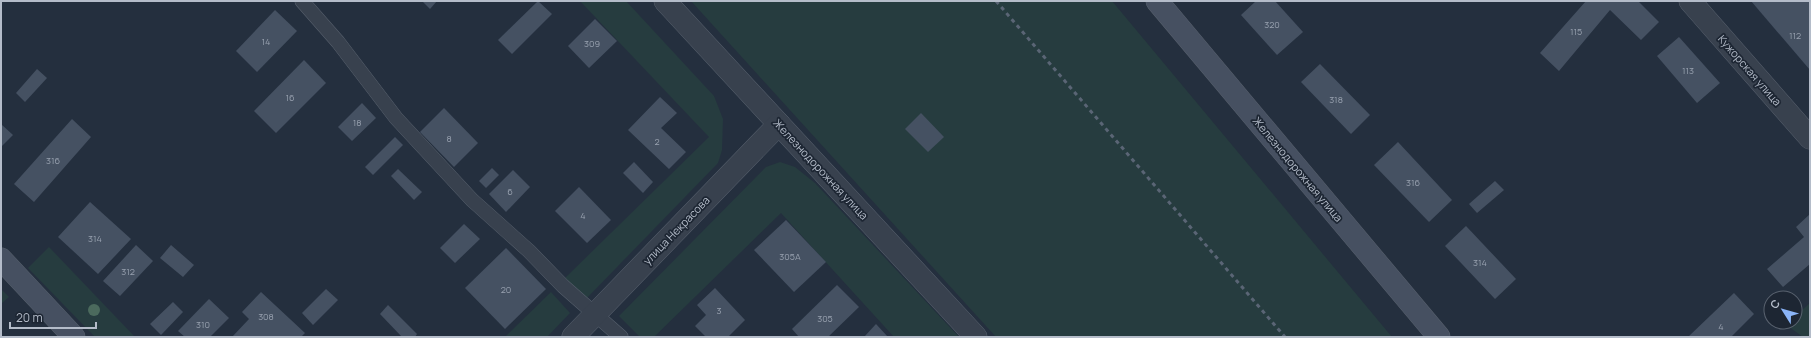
<svg xmlns="http://www.w3.org/2000/svg" width="1811" height="338" viewBox="0 0 1811 338" font-family="Manrope,sans-serif">
<rect width="100%" height="100%" fill="#242f3e"/>
<!-- green -->
<g fill="#263c3f">
<path d="M580 1H626L714 96 723 119 722 150 718 163 584 301 563 280 709 137Z"/>
<path d="M691 1H1112L1392 337H996Z"/>
<path d="M780 162 795 167 815 183 959 337H894L781 213 654 337H640L619 316 766 167Z"/>
<path d="M49 247 135 337H95L28 268Z"/>
<path d="M1 289 9 297 1 304Z"/>
<path d="M551 292 570 313 547 337H505Z"/>
<path d="M1810 303V337H1803L1785 324 1788 322H1795V316Z"/>
</g>
<!-- building -->
<g fill="#455162">
<path d="M422 1H437L430 9Z"/>
<path d="M538 1 552 14 512 54 498 40Z"/>
<path d="M1256 1H1275L1303 32 1277 55 1241 15Z"/>
<path d="M1586 1H1638L1659 22 1641 40 1610 10 1559 71 1540 53Z"/>
<path d="M1751 1H1810V70Z"/>
<path d="M275 10 297 31 257 72 236 51Z"/>
<path d="M595 19 617 41 589 68 568 46Z"/>
<path d="M1679 37 1720 83 1697 103 1657 56Z"/>
<path d="M304 60 326 83 276 133 254 111Z"/>
<path d="M1320 64 1370 115 1351 134 1301 82Z"/>
<path d="M37 69 47 78 25 102 16 93Z"/>
<path d="M660 97 677 113 661 128 686 152 669 169 628 130Z"/>
<path d="M362 103 376 118 352 141 338 127Z"/>
<path d="M444 108 478 143 454 167 420 132Z"/>
<path d="M921 113 944 137 928 152 905 129Z"/>
<path d="M72 119 91 137 34 202 14 184Z"/>
<path d="M1 124 13 135 1 147Z"/>
<path d="M395 137 403 145 373 175 365 167Z"/>
<path d="M1398 142 1452 200 1429 222 1374 165Z"/>
<path d="M634 162 653 182 643 193 623 173Z"/>
<path d="M492 168 499 175 486 188 479 181Z"/>
<path d="M398 169 422 192 414 200 391 176Z"/>
<path d="M513 170 530 187 506 212 489 194Z"/>
<path d="M1495 181 1504 190 1477 213 1469 204Z"/>
<path d="M579 187 611 220 587 243 555 211Z"/>
<path d="M90 202 131 239 98 274 58 237Z"/>
<path d="M1810 214V264L1783 287 1767 269 1804 237 1796 227Z"/>
<path d="M786 220 826 262 794 292 754 250Z"/>
<path d="M464 224 480 239 455 263 440 248Z"/>
<path d="M1466 226 1516 279 1495 299 1445 246Z"/>
<path d="M136 245 153 261 120 296 103 281Z"/>
<path d="M171 245 194 265 183 277 160 258Z"/>
<path d="M506 248 546 289 505 329 465 288Z"/>
<path d="M837 285 859 307 828 337H799L792 329Z"/>
<path d="M715 288 745 320 728 337H706L695 326 706 315 697 305Z"/>
<path d="M326 289 338 300 313 325 302 313Z"/>
<path d="M261 292 305 333 301 337H232L249 319 242 312Z"/>
<path d="M1734 293 1754 314 1731 337H1688Z"/>
<path d="M209 299 229 318 210 337H185L178 331Z"/>
<path d="M173 302 183 312 161 335 150 324Z"/>
<path d="M388 305 417 334 415 337H402L380 314Z"/>
<path d="M876 324 888 337H864Z"/>
</g>
<g fill="none" stroke-linecap="round" stroke-linejoin="round">
<defs>
<path id="lane" d="M302 1 338 42 396 118 472 200 529 251 563 286 621 337"/>
<g id="street">
<path d="M665 1 976 337"/>
<path d="M1690 1 1810 138"/>
<path d="M573 337 779 124"/>
</g>
<g id="secondary">
<path d="M1157 1 1439 337"/>
<path d="M1 259 74 337"/>
</g>
</defs>
<!-- lane casing -->
<use href="#lane" stroke="#565f6c" stroke-width="15"/>
<!-- street casing -->
<use href="#street" stroke="#565f6c" stroke-width="23"/>
<!-- secondary casing -->
<use href="#secondary" stroke="#565f6c" stroke-width="23"/>
<!-- lane -->
<use href="#lane" stroke="#38414e" stroke-width="14"/>
<!-- street -->
<use href="#street" stroke="#38414e" stroke-width="22"/>
<!-- secondary -->
<use href="#secondary" stroke="#465061" stroke-width="22"/>
<!-- rail -->
<path stroke="#5a6575" stroke-width="3" stroke-dasharray="4 4" stroke-linecap="butt" d="M996 1 1285 337"/>
</g>
<!-- trees -->
<circle fill="#4b6a5d" cx="94" cy="310" r="6"/>
<g text-anchor="middle" dominant-baseline="central" stroke-width="3.5" stroke-linejoin="round" paint-order="stroke">
<!-- number labels -->
<g font-size="9" fill="#98a1af">
<text x="1272" y="24">320</text>
<text x="1576" y="31">115</text>
<text x="1795" y="35">112</text>
<text x="266" y="41">14</text>
<text x="592" y="43">309</text>
<text x="1688" y="70">113</text>
<text x="290" y="97">16</text>
<text x="1336" y="99">318</text>
<text x="357" y="122">18</text>
<text x="449" y="138">8</text>
<text x="657" y="141">2</text>
<text x="53" y="160">316</text>
<text x="1413" y="182">316</text>
<text x="510" y="191">6</text>
<text x="583" y="215">4</text>
<text x="95" y="238">314</text>
<text x="790" y="256">305А</text>
<text x="1480" y="262">314</text>
<text x="128" y="271">312</text>
<text x="506" y="289">20</text>
<text x="719" y="310">3</text>
<text x="266" y="316">308</text>
<text x="825" y="318">305</text>
<text x="203" y="324">310</text>
<text x="1721" y="326">4</text>
</g>
<!-- street labels -->
<g font-size="11" fill="#b4bcc9" stroke="#1d2633">
<text transform="translate(1750 70) rotate(49)">Кужорская улица</text>
<text transform="translate(821 169) rotate(47)">Железнодорожная улица</text>
<text transform="translate(1298 169) rotate(50)">Железнодорожная улица</text>
<text transform="translate(676 230) rotate(-46)">улица Некрасова</text>
</g>
</g>
<!-- border -->
<rect width="1811" height="338" fill="none" stroke="#b4bcc9" stroke-width="4"/>
<!-- north arrow -->
<g transform="translate(1783 310) rotate(307)"><circle r="19" fill="#1d2633" stroke="#59626f"/>
<path d="M0-3L7 15L0 10L-7 15Z" fill="#8ab4f8"/>
<text y="-6" font-size="11" font-weight="bold" text-anchor="middle" fill="#b4bcc9">С</text>
</g>
<!-- scale -->
<path d="M10 322v6h86v-6" fill="none" stroke="#b4bcc9" stroke-width="2"/>
<text x="16" y="322" font-size="12" fill="#b4bcc9" stroke="#1d2633" stroke-width="3" paint-order="stroke">20 m</text>
</svg>
